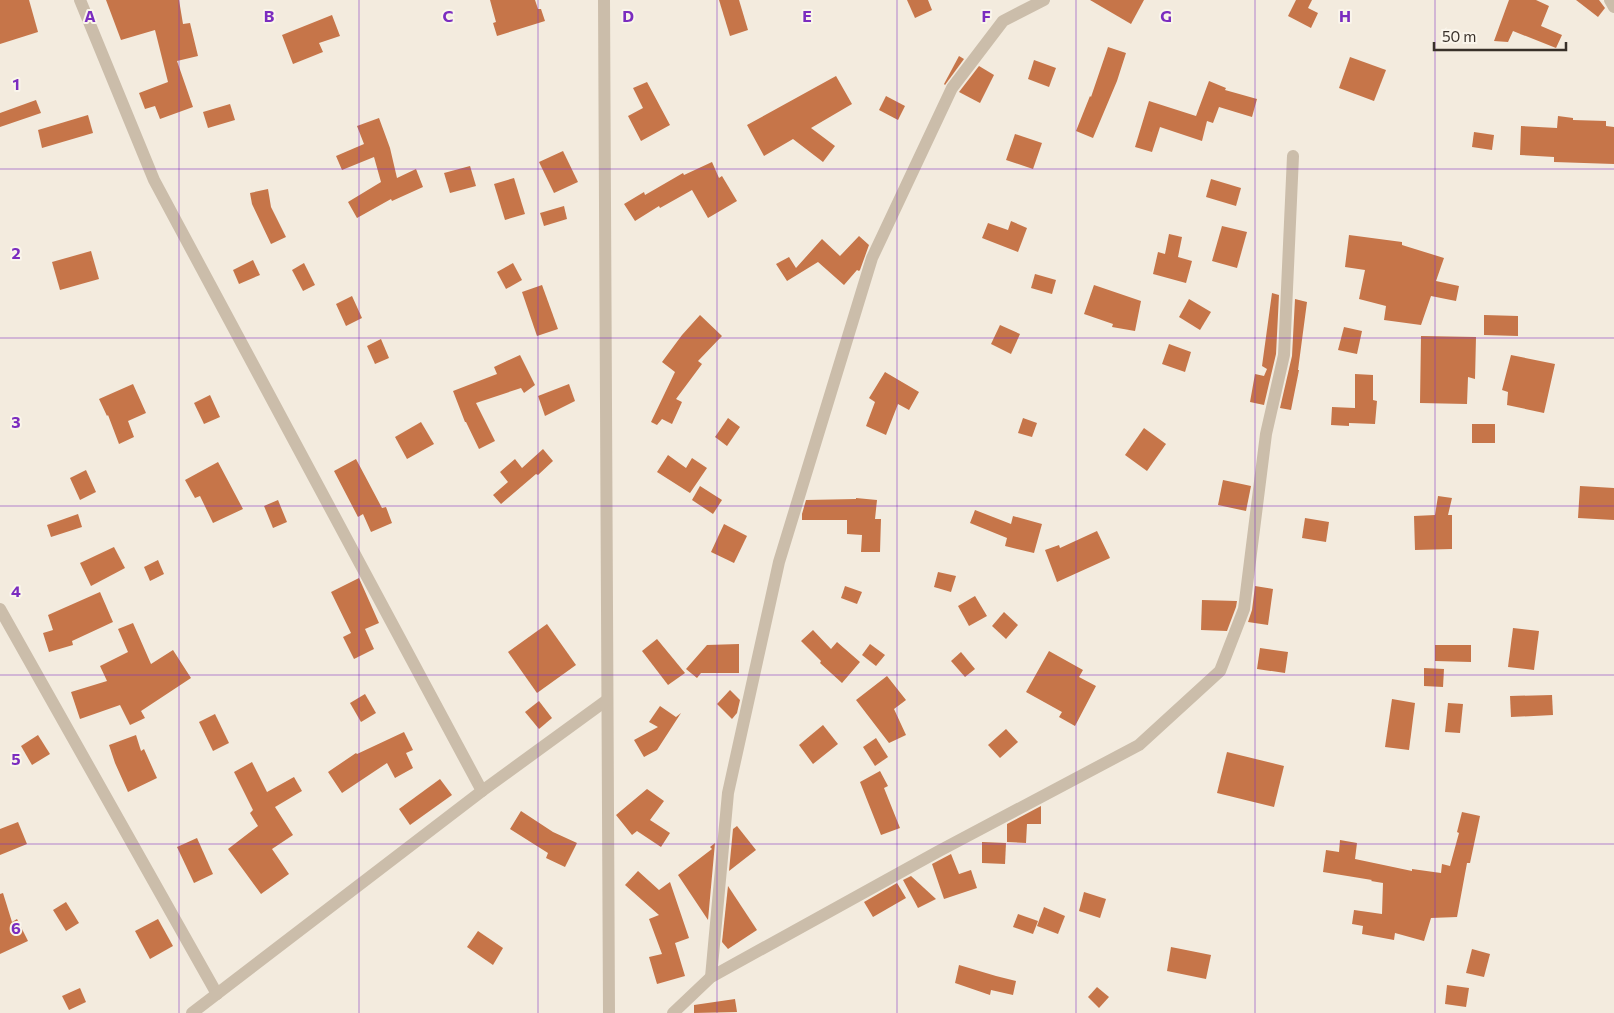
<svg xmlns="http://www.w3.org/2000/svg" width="1614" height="1013" viewBox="0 0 1614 1013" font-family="Commissioner,sans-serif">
<rect width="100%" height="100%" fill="#f3ebde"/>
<!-- building -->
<g fill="#c67549">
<path d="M0 0H29L38 32 0 44Z"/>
<path d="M106 0H179L183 24 190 23 198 56 177 61 193 107 160 119 155 106 145 109 139 93 168 82 155 30 121 40Z"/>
<path d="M490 0H535L538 9H541L545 21 497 36 493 23 496 22Z"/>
<path d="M719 0H739L748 30 730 36Z"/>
<path d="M907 0H928L932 10 915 18Z"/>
<path d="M1090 0H1144L1131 24Z"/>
<path d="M1296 0H1312L1308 8 1318 13 1311 28 1288 16Z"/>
<path d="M1509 0H1536L1549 6 1541 26 1562 35 1556 48 1513 31 1508 42 1494 41Z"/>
<path d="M1576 0H1599L1605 8 1598 17Z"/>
<path d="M332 15 340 36 319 43 323 52 293 64 282 35Z"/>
<path d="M1108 47 1126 53 1117 81 1093 138 1076 131 1090 96 1091 97Z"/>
<path d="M959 56 964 59 945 85 944 84Z"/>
<path d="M1350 57 1386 70 1374 101 1339 88Z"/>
<path d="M1034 60 1056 68 1049 87 1028 79Z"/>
<path d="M979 66 994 75 980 103 959 92Z"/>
<path d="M836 76 852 104 811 128 835 146 823 162 793 139 764 156 747 125Z"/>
<path d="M1209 81 1226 88 1225 90 1257 99 1252 117 1219 107 1213 123 1207 121 1202 141 1160 127 1152 152 1135 147 1149 101 1196 116Z"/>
<path d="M647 82 670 125 641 141 628 116 643 108 633 88Z"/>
<path d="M886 96 905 106 898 120 879 110Z"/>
<path d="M36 100 41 113 0 127V113Z"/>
<path d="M230 104 235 120 208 128 203 112Z"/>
<path d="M88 115 93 133 42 148 38 130Z"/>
<path d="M1558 116 1573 118V120L1606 121V126L1614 127V164L1554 162V157L1520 155 1521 126 1557 128Z"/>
<path d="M379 118 390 148 397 178 416 169 423 187 392 201 391 199 357 218 348 202 381 182 374 157 342 170 336 156 364 144 357 126Z"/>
<path d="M1474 132 1494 135 1492 150 1472 147Z"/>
<path d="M1015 134 1042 143 1033 169 1006 160Z"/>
<path d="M563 151 578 182 554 193 539 162Z"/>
<path d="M712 162 719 178 722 176 737 201 708 218 692 190 660 208 659 206 635 221 624 204 644 192 645 195 683 173 684 175Z"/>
<path d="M470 166 476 186 450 193 444 173Z"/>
<path d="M514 178 525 214 505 220 494 184Z"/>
<path d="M1211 179 1241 188 1236 206 1206 197Z"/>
<path d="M268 189 271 207 286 237 271 244 252 204 250 193Z"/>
<path d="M564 206 567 219 544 226 540 213Z"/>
<path d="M1011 221 1027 228 1018 252 982 238 988 223 1008 230Z"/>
<path d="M1222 226 1247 232 1237 268 1212 261Z"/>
<path d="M1169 234 1182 237 1178 257 1192 261 1186 283 1153 274 1158 252 1165 254Z"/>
<path d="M1349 235 1402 242V245L1444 258 1436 281 1459 286 1456 301 1431 296 1421 325 1384 320 1386 306 1359 299 1365 270 1345 267Z"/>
<path d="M859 236 869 245 860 270 859 271 857 270 844 285 818 262 787 281 776 264 789 257 796 268 822 239 840 256Z"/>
<path d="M91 251 99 279 60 290 52 262Z"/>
<path d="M253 260 260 275 239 284 233 270Z"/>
<path d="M304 263 315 285 303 291 292 270Z"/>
<path d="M513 263 522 280 506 289 497 272Z"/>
<path d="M1035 274 1056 280 1052 294 1031 288Z"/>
<path d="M542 285 558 329 537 336 522 292Z"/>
<path d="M1094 285 1141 301 1135 331 1112 327 1113 324 1084 314Z"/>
<path d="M1272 293 1279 295 1276 354 1264 405 1250 402 1255 374 1264 376 1267 369 1262 366Z"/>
<path d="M352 296 362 318 346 326 336 304Z"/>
<path d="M1189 299 1211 312 1200 330 1179 317Z"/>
<path d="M1295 299 1307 302 1298 370H1299L1291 410 1280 408 1292 356Z"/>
<path d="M700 315 722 336 698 361 702 364 676 399 682 402 672 424 662 419 657 425 651 422 675 372 662 362 682 335Z"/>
<path d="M1484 315 1518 316V336L1484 335Z"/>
<path d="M1000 325 1020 334 1011 354 991 344Z"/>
<path d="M1344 327 1362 331 1357 354 1338 350Z"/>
<path d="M1421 336 1476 337 1475 379 1468 377 1467 404 1420 403Z"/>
<path d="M381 339 389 358 375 364 367 346Z"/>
<path d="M1169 344 1191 352 1185 372 1162 364Z"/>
<path d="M520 355 535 385 524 393 521 388 476 403 495 441 479 449 466 422H465L453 391 497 374 494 367Z"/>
<path d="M1511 355 1555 364 1544 413 1507 405 1508 392 1502 390Z"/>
<path d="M885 372 919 392 909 410 898 404 886 435 866 426 875 402 869 398Z"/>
<path d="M1355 374 1373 375V400L1377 401 1375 424 1349 423V426L1331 425 1332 407 1355 408Z"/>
<path d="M133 384 146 413 128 421 134 437 119 444 108 415 107 416 99 399Z"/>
<path d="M569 384 575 401 545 416 538 396Z"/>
<path d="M210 395 220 417 204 424 194 403Z"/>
<path d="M728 418 740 427 727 446 715 437Z"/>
<path d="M1023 418 1037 423 1032 437 1018 433Z"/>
<path d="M421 422 434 444 407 459 395 437Z"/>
<rect x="1472" y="424" width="23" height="19"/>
<path d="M1144 428 1166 444 1147 471 1125 455Z"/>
<path d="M543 449 553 461 538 475 536 474 501 504 493 495 508 482 500 472 515 459 522 468Z"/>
<path d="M668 455 686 468 692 458 707 468 690 493 657 472Z"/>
<path d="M356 459 382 508 386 507 392 523 371 532 363 514 358 517 334 471Z"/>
<path d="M218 462 243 509 213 523 200 496 195 498 185 480Z"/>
<path d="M86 470 96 492 80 500 70 478Z"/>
<path d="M1223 480 1251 486 1246 511 1218 505Z"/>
<path d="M700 486 722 500 713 514 692 500Z"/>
<path d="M1580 486 1614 488V520L1578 518Z"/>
<path d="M1438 496 1452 498 1448 515H1452V549L1415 550 1414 516 1435 515Z"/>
<path d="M856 498 877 500 875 519H881L880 552H861L862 535 847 534V520H802V514L806 500 856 499Z"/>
<path d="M278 500 287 522 273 528 264 506Z"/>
<path d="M975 510 1011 524 1013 516 1042 524 1034 553 1005 546 1007 538 970 523Z"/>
<path d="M78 514 82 527 51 537 47 525Z"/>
<path d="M1305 518 1329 522 1326 542 1302 538Z"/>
<path d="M724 524 747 536 734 563 711 552Z"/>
<path d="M1097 531 1110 558 1057 582 1045 550 1059 545 1060 548Z"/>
<path d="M114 547 125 568 91 586 80 563Z"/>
<path d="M158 560 164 574 150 581 144 567Z"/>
<path d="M938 572 956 576 951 592 934 587Z"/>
<path d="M359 578 379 623 365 629 374 649 354 659 343 637 351 633 331 592Z"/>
<path d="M845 586 862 592 857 604 841 598Z"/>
<path d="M1255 586 1273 589 1268 625 1248 622 1252 610Z"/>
<path d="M100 592 113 622 72 641 73 645 49 652 43 633 53 630 48 615Z"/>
<path d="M975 596 987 616 969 626 958 606Z"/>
<path d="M1202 600 1237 601 1236 607 1227 631 1201 630Z"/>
<path d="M1004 612 1018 625 1006 639 992 626Z"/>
<path d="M133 623 151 664 173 650 191 678 141 711 145 718 130 725 120 705 80 719 71 692 107 681 100 666 128 652 118 629Z"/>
<path d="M547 624 576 665 537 693 508 652Z"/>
<path d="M1513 628 1539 631 1534 670 1508 667Z"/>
<path d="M813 630 831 649 837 642 860 662 842 683 820 663 821 661 801 641Z"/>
<path d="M657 639 685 673 668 685 642 651Z"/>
<path d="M739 644V673H701L697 678 686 669 707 645Z"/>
<path d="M870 644 885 655 876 666 862 655Z"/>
<path d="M1435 645H1471V662L1435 661Z"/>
<path d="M1260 648 1288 652 1285 673 1257 669Z"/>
<path d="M1049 651 1083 670 1079 677 1096 686 1075 726 1059 717 1062 712 1026 692Z"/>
<path d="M961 652 975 669 965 677 951 661Z"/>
<path d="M1424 668 1444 669 1443 687 1424 686Z"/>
<path d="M887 676 906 700 894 709 906 735 889 743 856 700Z"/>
<path d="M730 690 740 700 737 713 732 719 717 704Z"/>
<path d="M365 694 376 713 361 722 350 703Z"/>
<path d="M1552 695 1553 715 1511 717 1510 696Z"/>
<path d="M1392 699 1415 703 1409 750 1385 747Z"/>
<path d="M539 701 552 718 539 729 525 712Z"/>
<path d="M1448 703 1463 704 1460 733 1445 732Z"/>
<path d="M660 706 676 717 681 713 657 750 644 757 634 740 658 727 649 722Z"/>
<path d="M215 714 229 743 213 751 199 722Z"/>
<path d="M823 725 838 744 813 764 799 745Z"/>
<path d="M1006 729 1018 742 1000 758 988 745Z"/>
<path d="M404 732 413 750 406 753 413 768 395 778 387 763 342 793 328 772 356 753 357 754Z"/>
<path d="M38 735 50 754 32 765 21 746Z"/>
<path d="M136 735 141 751 144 749 157 778 128 792 115 763 109 745Z"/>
<path d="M876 738 888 757 875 766 863 747Z"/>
<path d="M1227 752 1284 766 1274 807 1217 793Z"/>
<path d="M252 762 267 792 294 777 302 791 275 807 293 835 272 849 289 874 261 894 228 849 258 826 250 813 253 810 234 772Z"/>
<path d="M880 771 888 786 884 788 900 828 881 835 860 782Z"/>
<path d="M440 779 452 795 410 825 399 809Z"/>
<path d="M647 789 664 801 650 820 670 833 661 847 637 831 632 835 616 815Z"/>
<path d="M1041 806V824H1027L1026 843 1007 842V824Z"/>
<path d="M521 811 553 832 577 843 565 867 546 858 548 853 510 829Z"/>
<path d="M1462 812 1480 816 1470 863H1467L1457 917 1431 918 1424 941 1395 933 1394 940 1362 934 1363 926 1352 924 1354 910 1382 914 1383 883 1371 881 1372 880 1323 872 1326 850 1339 852 1340 840 1357 843 1355 859 1412 871V869L1441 873 1442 864 1450 866 1459 833 1457 832Z"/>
<path d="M18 822 27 844 0 855V829Z"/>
<path d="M737 826 756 850 729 871 733 829Z"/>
<path d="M197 838 213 874 194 883 177 847Z"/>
<path d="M982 842 1006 843 1005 864 982 863Z"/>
<path d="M715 843 708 920 678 875 712 849 710 847Z"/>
<path d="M951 854 959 874 971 870 977 888 944 899 932 864Z"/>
<path d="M638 871 659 890 670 882 689 938 675 943 685 976 657 984 649 957 662 954 649 919 659 915 625 885Z"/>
<path d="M911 876 936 899 918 908 903 880Z"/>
<path d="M897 883 906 898 873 917 864 902Z"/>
<path d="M728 886 757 930 728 949 722 942Z"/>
<path d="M1084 892 1106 899 1100 918 1079 911Z"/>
<path d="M3 893 12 922 17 919 28 941 0 954V894Z"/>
<path d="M66 902 79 923 66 931 53 910Z"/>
<path d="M1044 907 1065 916 1058 934 1037 926Z"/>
<path d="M1018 914 1038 921 1033 934 1013 927Z"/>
<path d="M158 919 173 946 150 959 135 931Z"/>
<path d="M478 931 503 948 493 965 467 947Z"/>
<path d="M1171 947 1211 955 1206 979 1167 971Z"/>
<path d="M1472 949 1490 954 1484 977 1466 973Z"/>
<path d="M959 965 996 976 1016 981 1013 995 991 990 990 995 955 983Z"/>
<path d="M1447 985 1469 988 1466 1007 1445 1004Z"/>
<path d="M1097 987 1109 997 1099 1008 1088 997Z"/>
<path d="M80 988 86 1002 69 1010 62 996Z"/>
<path d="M735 999 737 1012 694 1013V1005Z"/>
</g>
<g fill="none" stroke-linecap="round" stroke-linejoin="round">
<!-- minor -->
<g stroke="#cbbdaa" stroke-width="12">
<path d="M80 0 154 180 482 791"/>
<path d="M604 0 609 1013"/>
<path d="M1610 0 1614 7"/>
<path d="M0 609 217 994"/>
<path d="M711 977 728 793 779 562 872 258 952 88 1003 21 1044 0"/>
<path d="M192 1013 482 791 607 700"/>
<path d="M673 1013 711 977 939 851 1139 745 1220 671 1244 609 1266 434 1284 355 1293 156"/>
</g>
</g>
<!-- grid -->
<path fill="none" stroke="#7b2cbf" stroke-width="1" stroke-opacity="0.55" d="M179 0V1013M359 0V1013M538 0V1013M717 0V1013M897 0V1013M1076 0V1013M1255 0V1013M1435 0V1013M0 169H1614M0 338H1614M0 506H1614M0 675H1614M0 844H1614"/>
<g font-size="16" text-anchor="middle" font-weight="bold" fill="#7b2cbf" stroke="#faf5eb" stroke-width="4" stroke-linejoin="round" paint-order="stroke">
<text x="90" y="22">A</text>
<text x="269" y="22">B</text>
<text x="448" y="22">C</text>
<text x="628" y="22">D</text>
<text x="807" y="22">E</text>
<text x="986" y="22">F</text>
<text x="1166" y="22">G</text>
<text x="1345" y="22">H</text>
<text x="16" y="90">1</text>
<text x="16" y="259">2</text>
<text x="16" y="428">3</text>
<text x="16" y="597">4</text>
<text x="16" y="765">5</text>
<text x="16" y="934">6</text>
</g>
<!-- scale -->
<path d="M1434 42v8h132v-8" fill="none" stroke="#383029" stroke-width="2.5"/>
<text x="1442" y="42" font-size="15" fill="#383029" stroke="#faf5eb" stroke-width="4" paint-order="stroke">50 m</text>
</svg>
